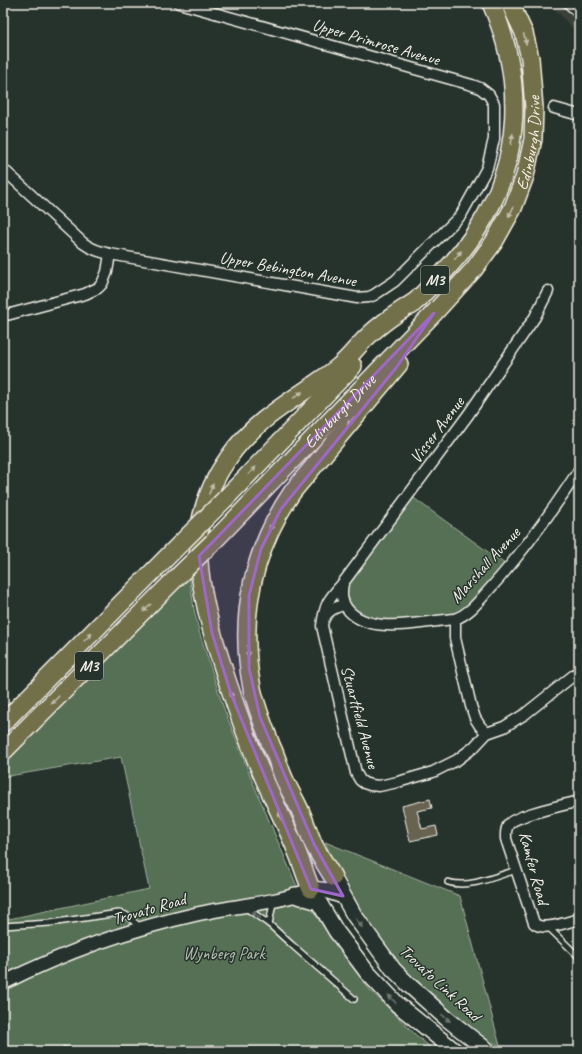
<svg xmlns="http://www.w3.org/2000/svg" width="582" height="1054" viewBox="0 0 582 1054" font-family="Caveat,sans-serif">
<rect width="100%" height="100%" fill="#26332d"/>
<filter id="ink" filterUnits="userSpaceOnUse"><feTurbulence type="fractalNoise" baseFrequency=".025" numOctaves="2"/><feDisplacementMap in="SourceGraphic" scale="8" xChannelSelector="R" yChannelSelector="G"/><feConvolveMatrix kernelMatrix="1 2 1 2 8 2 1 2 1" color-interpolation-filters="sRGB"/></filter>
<g filter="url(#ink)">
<!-- built -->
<path fill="#3a4138" d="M549 3H579V35Z"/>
<!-- green -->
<g fill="#556f55" stroke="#a4b09e">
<path d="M408 494 509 567 469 614 374 623 347 609 344 582Z"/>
<path d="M189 574 194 609 199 631 223 706 251 778 296 884 323 926 369 989 416 1035 435 1051H3V918L9 919 149 889 121 757 3 777V765Z"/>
<path d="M325 842 460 896 500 1046C479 1037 460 1021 443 1005 430 994 417 983 405 970 371 932 344 889 325 842Z"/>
</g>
<!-- building -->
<g fill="#686251" stroke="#f4f1e8">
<path d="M430 799 432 808 417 811 422 829 436 826 438 835 410 841 402 806Z"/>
<path d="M63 1046 75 1049V1051H62Z"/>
</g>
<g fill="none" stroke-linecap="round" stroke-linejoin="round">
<defs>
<g id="service">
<path d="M565 3 579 17"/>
<path d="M448 882C468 889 497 876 516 870"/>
<path d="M246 908 269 924 292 945 354 999"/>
<path d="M269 924 273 903"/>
<path d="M3 926 50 923 119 913 126 915 140 927"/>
<path d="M548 927 579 957"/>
</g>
<g id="minor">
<path d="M554 108 579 115"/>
<path d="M3 169 83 243C91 249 100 252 110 254L357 298 369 297 374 295 395 281 461 215 487 168 494 139V104L489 95 480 88 472 85 179 3"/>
<path d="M548 291 535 317 468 415 343 583C328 600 325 603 322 626L356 773 360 780 364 783 370 785 379 786 398 782 433 772 457 760 474 747 487 733 504 727 525 714 579 671"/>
<path d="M3 316 85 294 98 288 102 284 107 272 110 254"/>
<path d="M343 583C341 594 341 602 349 611 373 636 423 621 455 619"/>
<path d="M324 619C327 610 336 607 344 605"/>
<path d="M487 733 480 726 475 718 471 706 455 638V619C469 614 477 603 487 592 521 555 551 513 579 470"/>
<path d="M579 801C565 805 516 815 509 824 505 829 506 834 506 839L534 923C543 932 567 922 579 919"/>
</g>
<path id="tertiary" d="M3 983C65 952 130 929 197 914 231 906 273 904 304 892"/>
<g id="secondary">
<path d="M333 877 354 915 393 969 409 985 446 1018 488 1051"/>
<path d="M311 889 336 931 367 972 398 1005 455 1051"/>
<path d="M311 889 328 891 343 896"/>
<path d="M295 895 319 902"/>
</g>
<g id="trunk">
<path d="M411 306C435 282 459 258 477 230 523 160 524 78 491 3"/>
<path d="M225 499 353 366"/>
<path id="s1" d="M213 542 434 313 474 269 494 242 513 208 525 176 533 139 534 108 530 58 524 33 510 3"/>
<path d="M3 723 181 543"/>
<path d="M3 752 174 580"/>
<path d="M333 877C326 865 318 854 313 843 308 831 304 818 298 806 293 796 287 786 283 776 279 766 276 755 271 745 264 726 256 707 252 688 238 616 252 551 293 491L399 364"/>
<path d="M311 889C306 877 302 864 297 852 284 820 267 788 254 755 241 722 229 688 219 655 207 617 194 565 200 525 204 501 214 478 229 457 249 427 282 406 312 386 320 380 330 374 338 367 348 359 356 348 365 339 381 323 400 311 419 299"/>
</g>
</defs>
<!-- service casing -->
<use href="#service" stroke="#f4f1e8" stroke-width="8"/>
<!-- minor casing -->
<use href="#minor" stroke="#f4f1e8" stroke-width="13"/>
<!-- tertiary casing -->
<use href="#tertiary" stroke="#f4f1e8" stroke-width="16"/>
<!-- secondary casing -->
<use href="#secondary" stroke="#f4f1e8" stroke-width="18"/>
<!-- trunk casing -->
<use href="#trunk" stroke="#f4f1e8" stroke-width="20"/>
<!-- service -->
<use href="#service" stroke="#26332d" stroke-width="5"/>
<!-- minor -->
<use href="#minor" stroke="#26332d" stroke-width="10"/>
<!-- tertiary -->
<use href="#tertiary" stroke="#26332d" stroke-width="13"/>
<!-- secondary -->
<use href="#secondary" stroke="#26332d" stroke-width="15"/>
<!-- trunk -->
<use href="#trunk" stroke="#71704a" stroke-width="17"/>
<defs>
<g id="trunk-bridge">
<path d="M181 543 225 499"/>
<path d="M174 580 213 542"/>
</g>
</defs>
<!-- trunk-bridge casing -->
<use href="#trunk-bridge" stroke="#f4f1e8" stroke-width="20" stroke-linecap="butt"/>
<!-- trunk-bridge -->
<use href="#trunk-bridge" stroke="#71704a" stroke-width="17"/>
</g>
<!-- one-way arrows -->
<defs><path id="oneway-solid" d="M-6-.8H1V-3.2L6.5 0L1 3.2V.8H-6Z"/></defs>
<g fill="#c0bda9">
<use href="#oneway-solid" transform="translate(525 39) rotate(75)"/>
<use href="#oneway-solid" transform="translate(512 139) rotate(-81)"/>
<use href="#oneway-solid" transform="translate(511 212) rotate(118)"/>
<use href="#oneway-solid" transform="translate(458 255) rotate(-52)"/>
<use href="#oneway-solid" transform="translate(298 395) rotate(-35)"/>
<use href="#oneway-solid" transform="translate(351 421) rotate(131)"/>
<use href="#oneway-solid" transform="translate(252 471) rotate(-46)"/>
<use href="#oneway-solid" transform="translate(211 489) rotate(-67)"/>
<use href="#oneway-solid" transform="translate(272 525) rotate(117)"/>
<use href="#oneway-solid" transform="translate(147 608) rotate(135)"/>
<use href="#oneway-solid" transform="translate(88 637) rotate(-45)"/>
<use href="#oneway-solid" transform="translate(248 651) rotate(86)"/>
<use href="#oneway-solid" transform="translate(232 697) rotate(-110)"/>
<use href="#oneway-solid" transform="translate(55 700) rotate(135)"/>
<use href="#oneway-solid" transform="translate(281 817) rotate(-114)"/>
</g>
<g fill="#6e766e">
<use href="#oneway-solid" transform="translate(256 915) rotate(-146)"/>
<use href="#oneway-solid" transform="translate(359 923) rotate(55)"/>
<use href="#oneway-solid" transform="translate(392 999) rotate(-134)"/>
<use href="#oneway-solid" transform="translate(446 1018) rotate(40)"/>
</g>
</g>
<!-- marked area -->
<path fill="#9f67cb" fill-opacity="0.2" stroke="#9f67cb" stroke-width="3" stroke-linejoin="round" d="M434 313 396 368 281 509 261 549 249 596V668L260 717 314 844 343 896 311 889 231 694 212 633 199 556Z"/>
<g text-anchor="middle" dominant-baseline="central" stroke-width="3" stroke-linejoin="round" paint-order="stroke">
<!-- shield labels -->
<g fill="#26332d" stroke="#b6b8b0" stroke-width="1">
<rect x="421" y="266" width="28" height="28" rx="3"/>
<rect x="75" y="652" width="28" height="28" rx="3"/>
</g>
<g font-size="16" font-weight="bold" fill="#f4f1e8">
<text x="435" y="280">M3</text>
<text x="89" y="666">M3</text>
</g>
<!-- street labels -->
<g font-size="17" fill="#f4f1e8" stroke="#26332d">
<text transform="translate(376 42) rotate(16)">Upper Primrose Avenue</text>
<text stroke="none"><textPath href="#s1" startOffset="518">Edinburgh Drive</textPath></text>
<text transform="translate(288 269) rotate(10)">Upper Bebington Avenue</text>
<text stroke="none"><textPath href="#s1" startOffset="182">Edinburgh Drive</textPath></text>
<text transform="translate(437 430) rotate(-53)">Visser Avenue</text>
<text transform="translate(485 565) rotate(-48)">Marshall Avenue</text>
<text transform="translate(360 717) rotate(75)">Stuartfield Avenue</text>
<text transform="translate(534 868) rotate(75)">Kamfer Road</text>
<text transform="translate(149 909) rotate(-16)">Trovato Road</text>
<text transform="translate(440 983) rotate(43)">Trovato Link Road</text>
</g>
<!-- park labels -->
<g font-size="17" fill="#b4bdad" stroke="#26332d">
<text x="224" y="953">Wynberg Park</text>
</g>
</g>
<!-- margin -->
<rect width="582" height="1054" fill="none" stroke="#26332d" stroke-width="16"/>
<rect x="8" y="8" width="566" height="1038" fill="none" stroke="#f4f1e8" stroke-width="1.5" filter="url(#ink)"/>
</svg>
